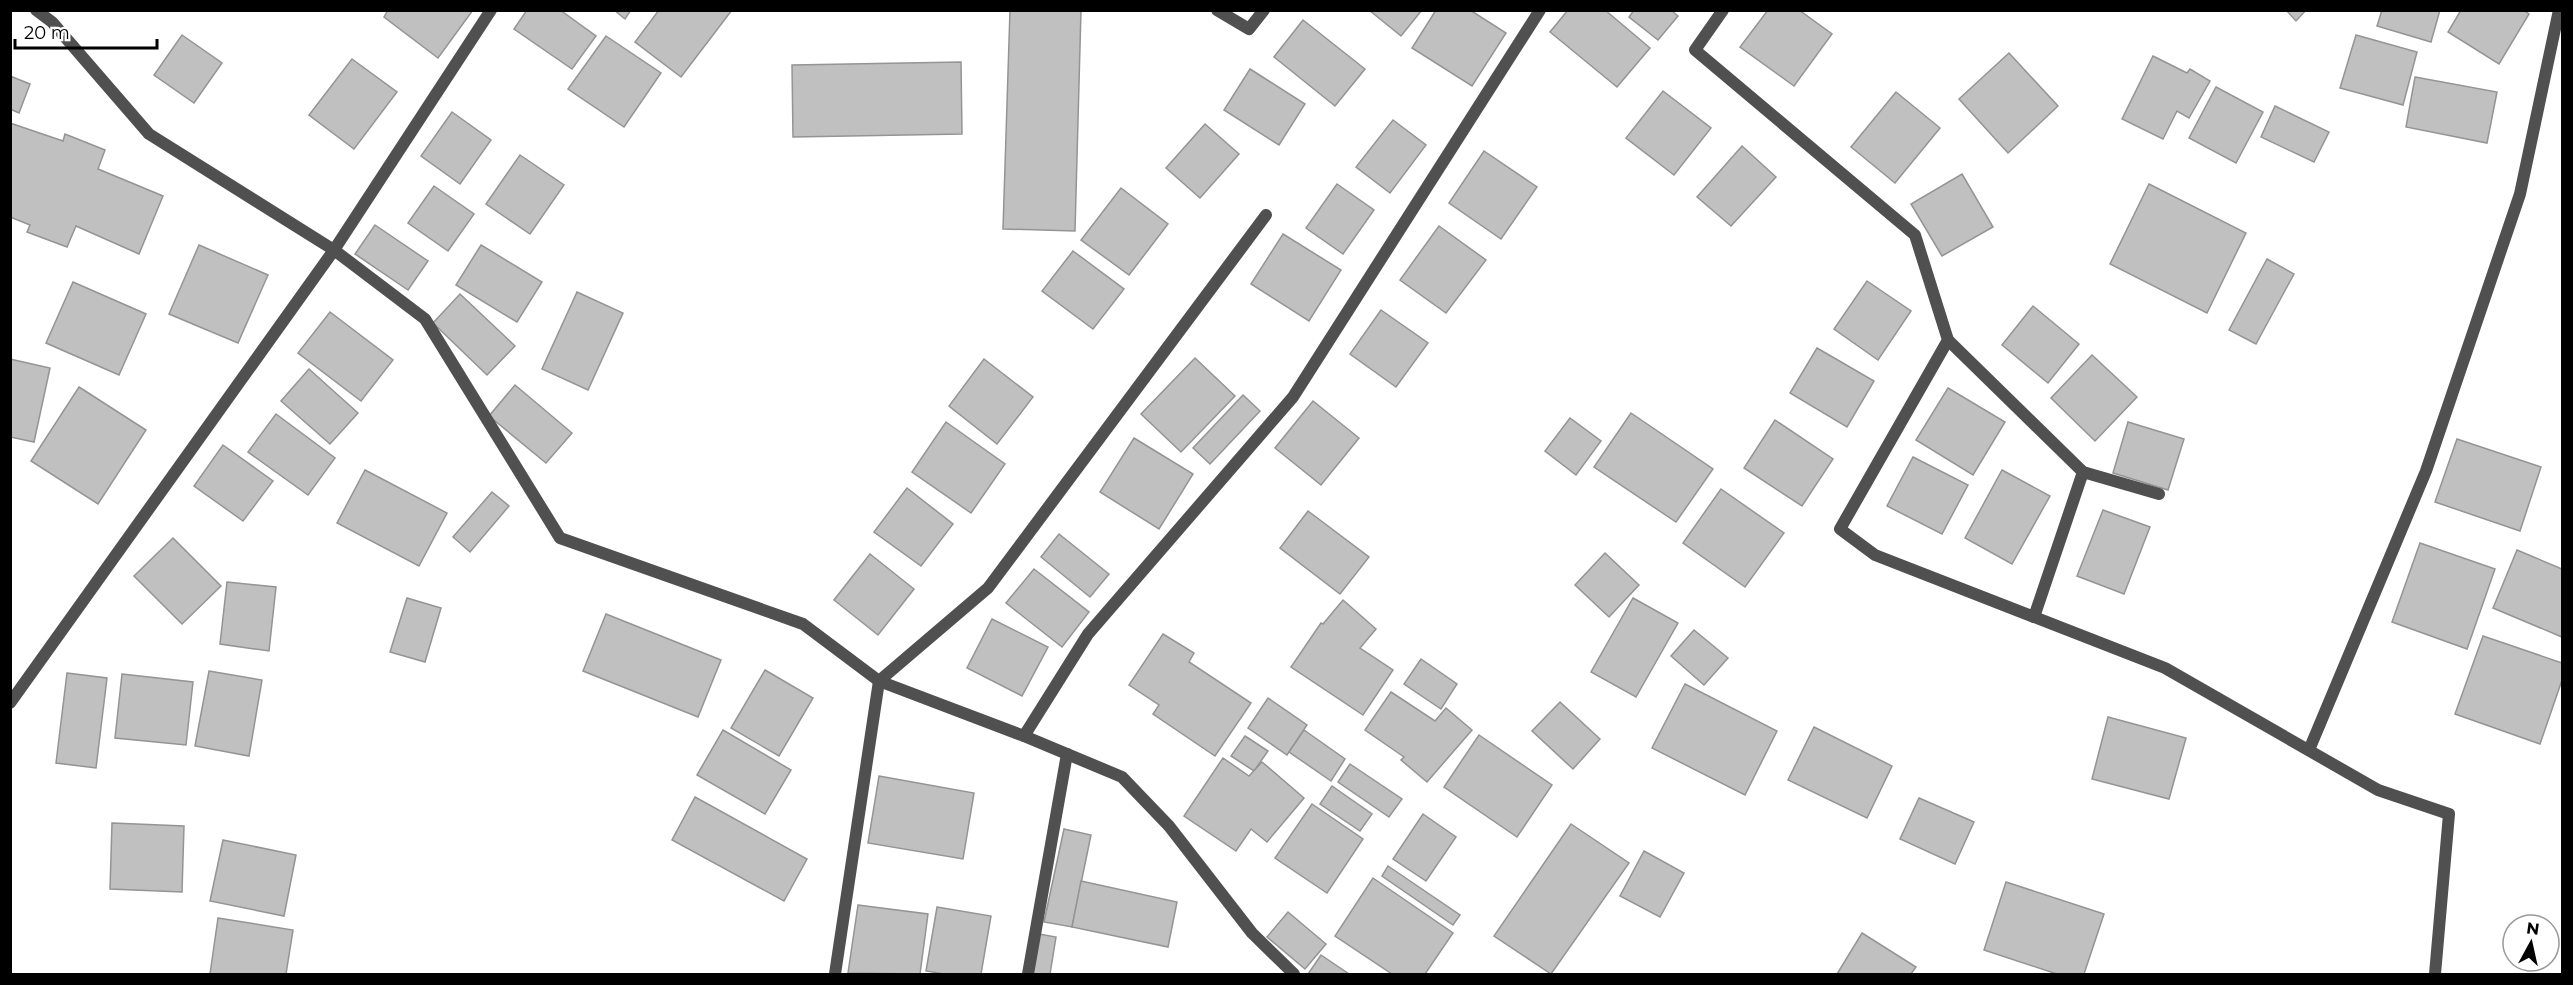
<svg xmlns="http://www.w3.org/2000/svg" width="2573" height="985" viewBox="0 0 2573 985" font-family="Montserrat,sans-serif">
<rect width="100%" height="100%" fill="#fff"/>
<!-- building -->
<g fill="#c0c0c0" stroke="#949494" stroke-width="1.5">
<path d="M388 10H473L438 58 384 17Z"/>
<path d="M527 10H560L596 36 572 69 514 29Z"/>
<path d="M614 10H631L625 19Z"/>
<path d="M659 10H732L681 77 635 42Z"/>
<path d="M1010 10H1081L1075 231 1003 229Z"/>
<path d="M1369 10H1422L1401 36Z"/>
<path d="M1436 10H1470L1506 33 1472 86 1412 48Z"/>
<path d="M1568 10H1605L1650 48 1617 87 1550 32Z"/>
<path d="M1634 10H1671L1678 16 1658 40 1629 17Z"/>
<path d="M1768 10H1799L1832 34 1794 86 1740 47Z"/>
<path d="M2286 10H2306L2296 21Z"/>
<path d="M2382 10H2440L2431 42 2377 26Z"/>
<path d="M2461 10H2523L2529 14 2499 64 2448 32Z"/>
<path d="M1303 20 1365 69 1335 106 1274 57Z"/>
<path d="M182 35 222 63 194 103 154 75Z"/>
<path d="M2356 35 2417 52 2403 105 2340 88Z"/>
<path d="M606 36 661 73 624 127 568 89Z"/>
<path d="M2009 53 2058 106 2008 153 1959 99Z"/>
<path d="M2153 56 2187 73 2190 69 2210 81 2189 118 2177 111 2163 139 2122 119Z"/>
<path d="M352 59 397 92 354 149 309 115Z"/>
<path d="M961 62 962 134 793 137 792 65Z"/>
<path d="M1250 69 1305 104 1279 145 1224 110Z"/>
<path d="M10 76 30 84 19 113 10 109Z"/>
<path d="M2415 77 2497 92 2487 143 2406 127Z"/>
<path d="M2216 87 2263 112 2236 163 2189 138Z"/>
<path d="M1663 91 1711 128 1674 175 1626 138Z"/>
<path d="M1896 92 1940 128 1895 183 1851 147Z"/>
<path d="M2275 106 2329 132 2314 162 2261 137Z"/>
<path d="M452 112 491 140 460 184 421 156Z"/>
<path d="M1393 120 1426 145 1390 193 1356 167Z"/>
<path d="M10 123 63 141 65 134 105 150 98 169 163 196 139 254 76 226 67 247 27 232 30 225 10 217Z"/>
<path d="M1205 124 1239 154 1200 198 1166 168Z"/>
<path d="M1742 146 1776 177 1731 226 1697 197Z"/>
<path d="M1484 151 1537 187 1501 239 1449 203Z"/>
<path d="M520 155 564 185 530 234 486 204Z"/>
<path d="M1962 174 1993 227 1942 256 1911 204Z"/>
<path d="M1337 184 1374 210 1343 254 1306 228Z"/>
<path d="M2149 184 2246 233 2207 313 2110 264Z"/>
<path d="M434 186 474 214 448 251 408 223Z"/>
<path d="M1121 188 1168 224 1129 275 1081 240Z"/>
<path d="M375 225 428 261 408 290 355 254Z"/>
<path d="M1439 226 1486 260 1446 313 1400 280Z"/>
<path d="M1283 234 1341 270 1309 321 1251 284Z"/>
<path d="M199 245 268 275 238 343 169 314Z"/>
<path d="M481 245 542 282 517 322 456 285Z"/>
<path d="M1073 251 1124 289 1093 329 1042 291Z"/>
<path d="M2267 259 2294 274 2256 344 2229 330Z"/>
<path d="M1867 281 1911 311 1878 360 1834 329Z"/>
<path d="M73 282 146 314 119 375 46 343Z"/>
<path d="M577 292 623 313 588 390 542 369Z"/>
<path d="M460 294 515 346 487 375 433 323Z"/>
<path d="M2033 306 2079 344 2048 383 2002 345Z"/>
<path d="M1381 310 1428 343 1396 387 1350 354Z"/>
<path d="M330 312 393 360 361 401 298 353Z"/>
<path d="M1817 348 1874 381 1847 427 1790 393Z"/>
<path d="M2092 355 2137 397 2095 441 2051 398Z"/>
<path d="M1195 358 1235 396 1181 452 1141 414Z"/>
<path d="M10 359 50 368 34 442 10 437Z"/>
<path d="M984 359 1033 397 997 444 949 406Z"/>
<path d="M309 369 358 413 330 444 281 401Z"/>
<path d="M515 385 572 433 546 463 489 416Z"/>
<path d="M79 387 146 430 98 504 31 461Z"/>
<path d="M1948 388 2005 422 1973 475 1916 440Z"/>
<path d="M1243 395 1260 411 1210 464 1193 448Z"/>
<path d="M1313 401 1359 438 1321 485 1275 448Z"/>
<path d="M1631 413 1713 469 1676 522 1594 467Z"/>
<path d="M276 414 335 458 308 495 248 452Z"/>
<path d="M1570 418 1601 441 1576 475 1545 451Z"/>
<path d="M1775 420 1833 459 1802 506 1744 468Z"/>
<path d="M946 422 1005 464 971 513 912 472Z"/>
<path d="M2128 422 2184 439 2168 490 2113 473Z"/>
<path d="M1134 438 1193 474 1159 529 1100 492Z"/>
<path d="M2457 439 2541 467 2520 531 2435 502Z"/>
<path d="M223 445 273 481 243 521 194 486Z"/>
<path d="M1913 457 1968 485 1942 534 1887 506Z"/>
<path d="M365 470 447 513 419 566 337 523Z"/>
<path d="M2002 470 2050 496 2012 564 1965 538Z"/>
<path d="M907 488 953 524 921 566 874 532Z"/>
<path d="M1721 489 1784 533 1745 587 1683 543Z"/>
<path d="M492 492 509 506 470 552 453 537Z"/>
<path d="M2103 510 2150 527 2124 594 2077 576Z"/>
<path d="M1308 511 1369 557 1340 594 1280 548Z"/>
<path d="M1059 534 1109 574 1090 597 1041 557Z"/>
<path d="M173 538 221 586 182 624 134 576Z"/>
<path d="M2420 543 2495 569 2467 649 2392 622Z"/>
<path d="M2517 550 2562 569V637L2493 608Z"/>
<path d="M1605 553 1639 585 1609 617 1575 585Z"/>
<path d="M870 554 914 589 878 635 834 600Z"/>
<path d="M1034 569 1089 612 1062 647 1006 603Z"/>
<path d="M227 582 276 587 269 651 220 644Z"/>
<path d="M407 598 441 608 425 662 390 652Z"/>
<path d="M1633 598 1678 623 1636 697 1591 672Z"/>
<path d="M1343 600 1376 629 1360 648 1393 670 1363 715 1291 667 1321 623 1323 624Z"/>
<path d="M606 614 721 660 698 717 583 671Z"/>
<path d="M992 619 1048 647 1022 696 967 668Z"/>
<path d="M1694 630 1728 658 1704 685 1671 656Z"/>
<path d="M1163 634 1194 653 1189 662 1251 703 1215 756 1153 714 1159 705 1129 685Z"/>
<path d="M2483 636 2562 663V680L2540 744 2455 714Z"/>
<path d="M1421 659 1457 684 1441 709 1404 684Z"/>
<path d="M765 670 813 698 779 756 731 728Z"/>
<path d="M209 671 262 680 249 756 195 746Z"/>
<path d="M67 673 107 678 96 768 56 763Z"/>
<path d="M122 674 193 682 186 745 115 738Z"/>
<path d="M1685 684 1777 731 1745 795 1652 748Z"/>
<path d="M1391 692 1435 721 1446 708 1472 730 1427 782 1401 760 1404 757 1365 730Z"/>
<path d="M1268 698 1307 725 1287 755 1248 728Z"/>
<path d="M1560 702 1600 739 1573 769 1532 731Z"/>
<path d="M2108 717 2186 738 2169 799 2092 779Z"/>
<path d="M1814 727 1892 766 1867 818 1788 780Z"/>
<path d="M723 730 791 770 765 814 697 775Z"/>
<path d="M1304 730 1345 759 1331 781 1289 752Z"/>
<path d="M1479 735 1552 785 1517 837 1444 787Z"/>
<path d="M1245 736 1268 751 1254 771 1231 756Z"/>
<path d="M1223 758 1249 776 1262 762 1304 798 1267 842 1251 829 1236 851 1184 816Z"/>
<path d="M1350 764 1402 799 1389 817 1338 782Z"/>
<path d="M879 776 974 793 963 859 868 843Z"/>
<path d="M1332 786 1372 814 1360 831 1320 804Z"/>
<path d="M695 797 807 859 784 901 672 840Z"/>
<path d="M1919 798 1974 822 1955 864 1900 839Z"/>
<path d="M1312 804 1363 839 1327 893 1275 858Z"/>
<path d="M1423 814 1456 837 1426 881 1393 859Z"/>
<path d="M112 823 184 826 182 892 110 889Z"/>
<path d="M1571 824 1629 863 1551 974 1494 936Z"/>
<path d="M1064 829 1091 835 1072 927 1044 922Z"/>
<path d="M223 840 296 855 284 916 210 901Z"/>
<path d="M1644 851 1684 873 1660 917 1620 896Z"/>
<path d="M1388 866 1460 915 1453 925 1382 876Z"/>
<path d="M1373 878 1453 933 1425 974H1392L1335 936Z"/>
<path d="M1081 881 1177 902 1168 947 1072 927Z"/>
<path d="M2006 882 2104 914 2084 974H2057L1984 950Z"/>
<path d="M858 905 928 914 920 974 848 973Z"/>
<path d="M937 907 991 916 981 974H944L926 971Z"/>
<path d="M1288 912 1326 944 1305 969 1267 937Z"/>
<path d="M218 918 293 930 286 974H210Z"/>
<path d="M1862 933 1916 967 1911 974H1837Z"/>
<path d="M1039 934 1056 937 1050 974H1032Z"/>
<path d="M1321 955 1349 974H1308Z"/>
</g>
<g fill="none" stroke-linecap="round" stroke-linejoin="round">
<!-- street -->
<g stroke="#505050" stroke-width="12">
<path d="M36 10 52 22 149 134 334 250 425 319 560 538 803 624 879 681 1024 736 1122 777 1169 826 1252 933 1294 974"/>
<path d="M1217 10 1249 29 1264 10"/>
<path d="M1723 10 1695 50 1915 235 1948 340 1840 529 1875 555 2165 668 2378 790 2449 814 2435 974"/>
<path d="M1948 340 2083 472 2159 494"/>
<path d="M2034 617 2083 472"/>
<path d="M10 703 334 250 491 10"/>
<path d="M1024 736 1088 634 1293 397 1540 10"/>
<path d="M2309 750 2426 471 2520 194 2559 10"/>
<path d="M835 974 879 681 988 588 1266 215"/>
<path d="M1028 974 1067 754"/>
</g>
</g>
<!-- border -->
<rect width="2573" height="985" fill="none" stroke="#000000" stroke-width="24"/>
<!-- north arrow -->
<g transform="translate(2531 943) rotate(8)"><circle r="28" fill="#ffffff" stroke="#999999" stroke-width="1.5"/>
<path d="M0-4.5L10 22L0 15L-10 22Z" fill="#000000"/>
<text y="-9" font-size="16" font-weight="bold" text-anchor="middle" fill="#000000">N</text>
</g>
<!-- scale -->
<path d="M15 39v9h142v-9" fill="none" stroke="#000000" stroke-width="3"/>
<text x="24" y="39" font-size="18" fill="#000000" stroke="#ffffff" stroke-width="4.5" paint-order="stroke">20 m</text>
</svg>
